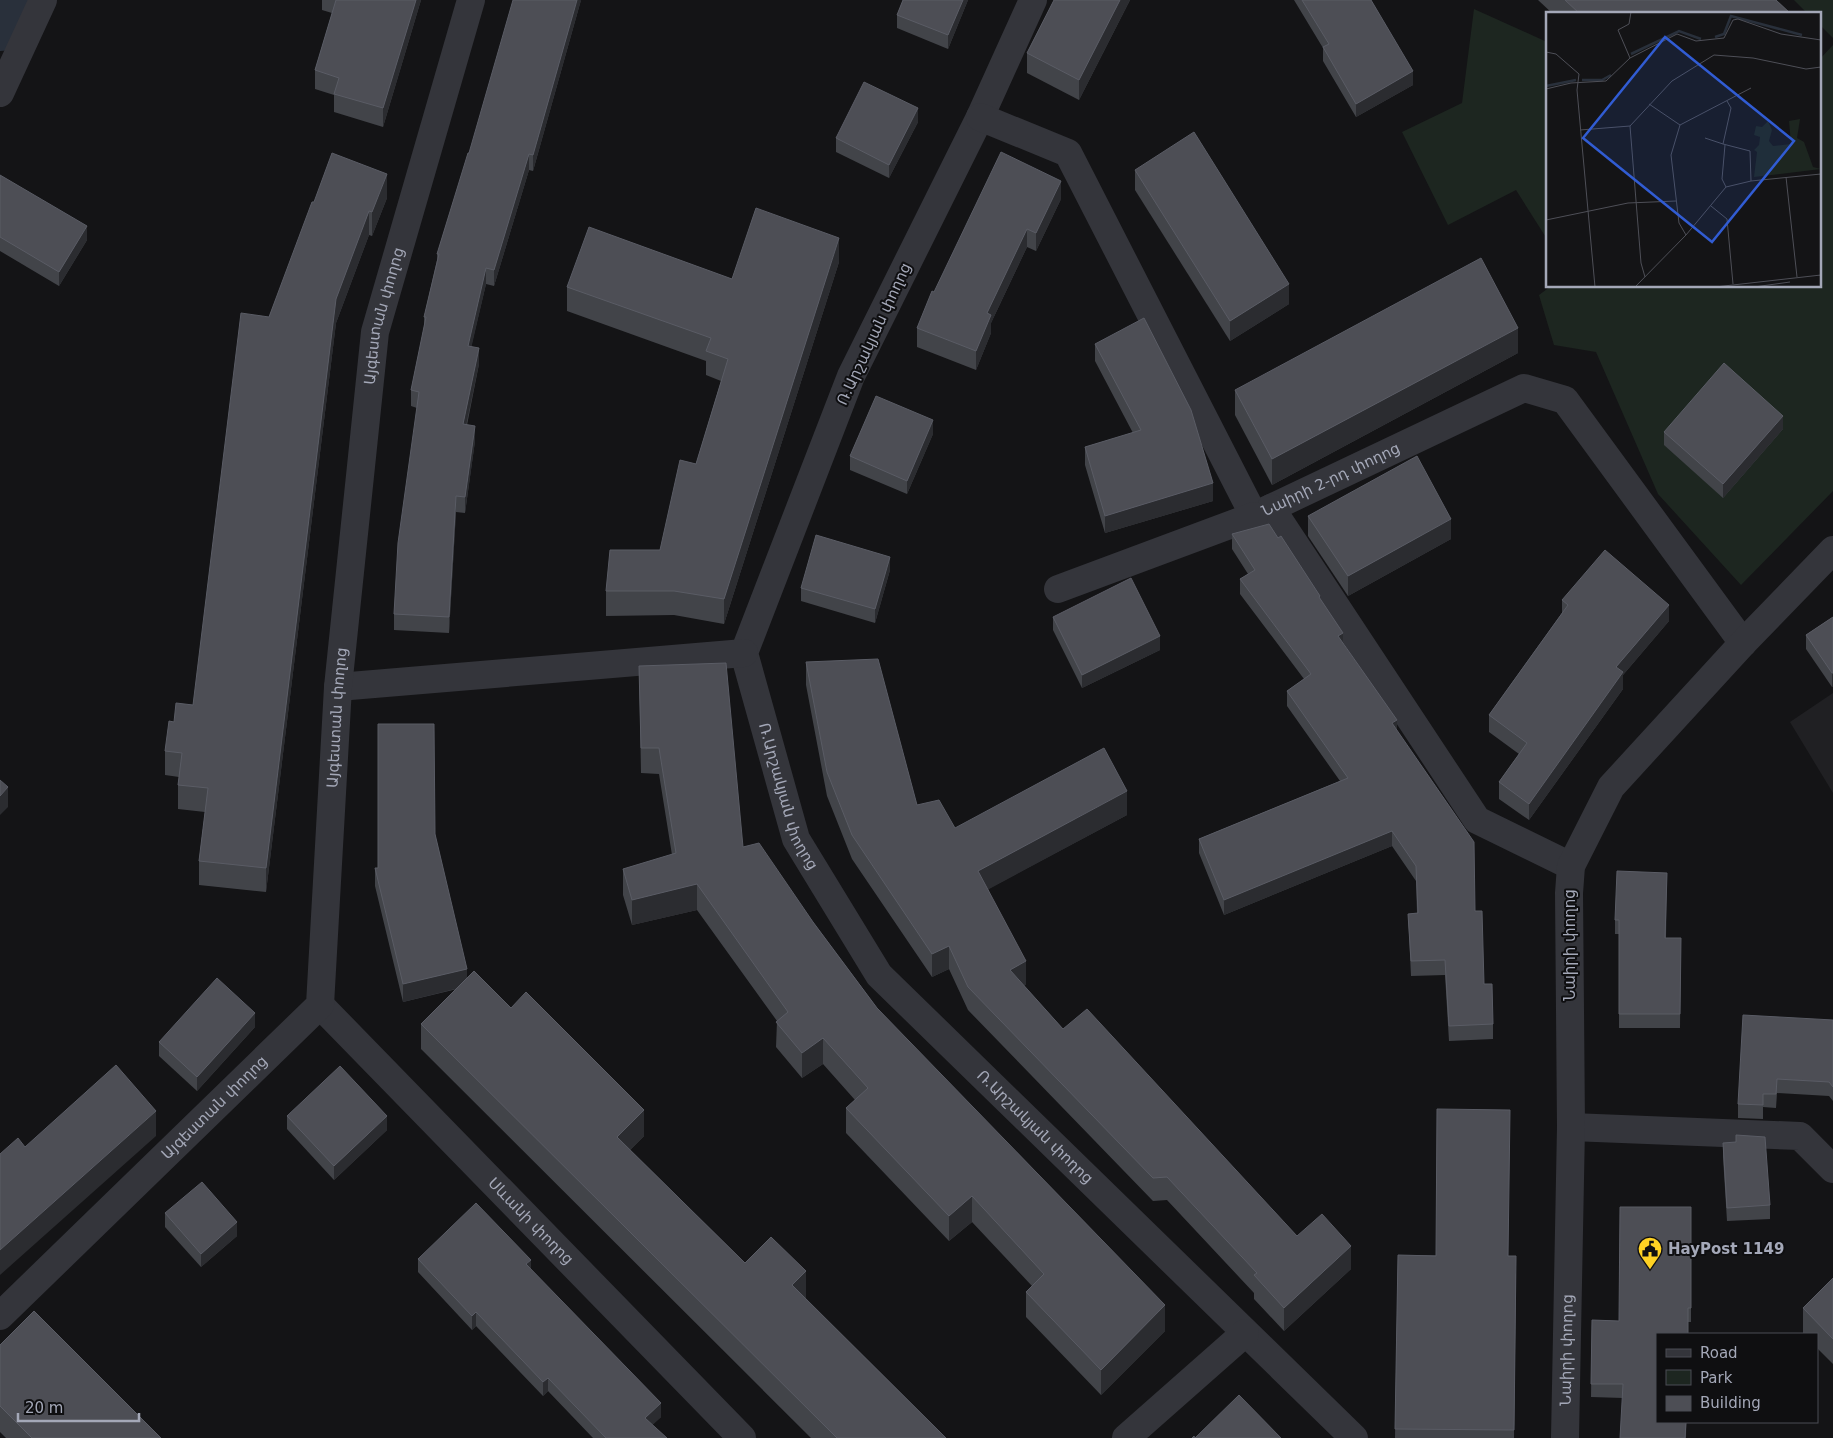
<svg xmlns="http://www.w3.org/2000/svg" width="1833" height="1438" viewBox="0 0 1833 1438" font-family="'DejaVu Sans','Noto Sans Armenian',sans-serif">
<rect width="100%" height="100%" fill="#141416"/>
<!-- built -->
<path fill="#202023" d="M1833 693V793L1790 722Z"/>
<!-- green -->
<g fill="#1d2620">
<path d="M1794 0H1833V38L1819 24V14H1808Z"/>
<path d="M1474 9 1547 42V239L1516 190 1448 225 1402 132 1462 103Z"/>
<path d="M1833 45V491L1741 585 1658 494 1596 352 1554 345 1539 295 1551 286H1819V60Z"/>
</g>
<g fill="none" stroke-linecap="round" stroke-linejoin="round">
<!-- canal -->
<path stroke="#29303b" stroke-width="42" d="M0 30 14 0"/>
<!-- minor -->
<g stroke="#34353b" stroke-width="28">
<path id="s1" d="M1033 0 980 117 851 376 744 653 796 839 879 975 1354 1438"/>
<path d="M0 93 43 0"/>
<path id="s2" d="M980 117 1068 153 1254 516 1524 388 1565 400 1743 643"/>
<path d="M1271 508 1477 820 1571 866"/>
<path d="M1058 589 1254 516"/>
<path d="M338 687 744 653"/>
<path id="s3" d="M320 1005 742 1438"/>
<path d="M1571 1127 1800 1136 1833 1169"/>
<path id="s4" d="M0 1316 320 1005 338 687 375 332 471 0"/>
<path d="M1126 1438 1245 1333"/>
<path id="s5" d="M1565 1438 1571 1127 1569 893 1571 866 1611 787 1743 643 1833 550"/>
</g>
</g>
<!-- wall -->
<g fill="#424449">
<path d="M322 0H421L383 127 334 112V95L315 89V70L332 13 322 10Z"/>
<path d="M581 0 533 171 529 170 494 286 486 284 471 347 479 364 467 425 475 441 465 513 456 512 449 633 394 630V614L417 408 411 406V390L424 327V317L437 260V254L469 153Z"/>
<path d="M903 0H968L948 49 897 28V15Z"/>
<path d="M1054 0H1130L1079 100 1027 73V53Z"/>
<path d="M1294 0H1371L1413 85 1356 117 1323 61V48Z"/>
<path d="M1538 0H1776L1791 14H1553Z"/>
<path d="M918 122 889 178 836 152V138Z"/>
<path d="M1135 170 1289 304 1230 341 1135 190Z"/>
<path d="M0 175 87 240 59 286 0 251Z"/>
<path d="M387 198 372 236 369 235 336 323 266 892 199 885V861L205 812 178 809V785L179 777 165 775V751L174 722 193 705 269 317 314 202Z"/>
<path d="M1061 199 1036 251 1027 247 991 323V333L976 370 917 347V328L934 292Z"/>
<path d="M839 262 724 624 674 615 606 616V591L660 550 696 464 721 381 706 375V361L567 311V287L732 279Z"/>
<path d="M1095 344 1213 501 1105 533 1085 465V447L1133 433 1095 361Z"/>
<path d="M1518 353 1272 485 1235 415V390Z"/>
<path d="M1783 429 1723 498 1664 445V432Z"/>
<path d="M933 434 907 494 850 470V456Z"/>
<path d="M1308 516 1451 539 1348 596 1308 536Z"/>
<path d="M1232 534 1320 599 1343 643 1397 731 1475 911 1484 984 1493 1024V1039L1449 1041 1445 975 1411 976 1408 914 1417 913 1416 881 1392 846 1224 915 1199 853V839L1340 781 1287 706V691L1304 679 1240 594V579L1248 574 1232 549Z"/>
<path d="M890 570 875 623 801 601V588Z"/>
<path d="M1562 600 1669 621 1623 675V689L1529 820 1499 799V782L1519 754 1489 732V715L1562 613Z"/>
<path d="M1053 617 1160 650 1082 688 1053 630Z"/>
<path d="M1833 617V686L1832 687 1806 649V635Z"/>
<path d="M806 662 917 805 955 828 1127 815 988 889 1026 984 1024 986 1063 1029 1297 1236 1351 1269 1284 1331 1254 1299V1293L1167 1200 1153 1201 968 1010 949 969 932 977 852 859 827 796 806 685Z"/>
<path d="M639 666 743 847 813 922 877 1008 1165 1331 1101 1395 1026 1317V1292L1032 1286 972 1222 949 1241 846 1133V1108L855 1100 823 1064 802 1078 776 1047 777 1021 697 910 632 925 623 895V869L672 855 659 774 641 773Z"/>
<path d="M435 834 467 978 511 1008 644 1136 630 1150 745 1263 806 1297 805 1298 946 1438H811L421 1049V1024L457 989 403 1002 375 886V868H378Z"/>
<path d="M1667 873 1666 938H1681L1680 1028H1619V934H1615V920Z"/>
<path d="M1833 1020V1101L1829 1096 1777 1093 1776 1108 1763 1107V1119L1738 1118V1104Z"/>
<path d="M255 1027 197 1091 159 1056V1042Z"/>
<path d="M287 1116 387 1130 334 1180 287 1129Z"/>
<path d="M1723 1143 1770 1205V1219L1727 1221 1723 1157Z"/>
<path d="M1691 1207V1322H1688L1686 1438H1620L1623 1398 1591 1397 1592 1320 1619 1321Z"/>
<path d="M165 1213 237 1236 201 1267 165 1227Z"/>
<path d="M1398 1255 1508 1256 1516 1275 1514 1438H1395Z"/>
<path d="M418 1259 531 1270 661 1417 652 1425 667 1438H593L548 1391 543 1396 476 1326 472 1330 418 1272Z"/>
<path d="M1833 1278V1364L1817 1348V1334H1804L1803 1333V1308Z"/>
<path d="M0 1345 161 1438H6L0 1432Z"/>
</g>
<!-- shaded-wall -->
<g fill="#2b2c30">
<path d="M416 0H421L383 127V108Z"/>
<path d="M577 0H581L533 171V155Z"/>
<path d="M963 0H968L948 49V35Z"/>
<path d="M1120 0H1130L1079 100V80Z"/>
<path d="M1413 71V85L1356 117V104Z"/>
<path d="M918 108V122L889 178V165Z"/>
<path d="M529 154V170L494 286V270Z"/>
<path d="M387 174V198L372 236V212Z"/>
<path d="M1061 181V199L1036 251V233Z"/>
<path d="M369 211V235L336 323 266 892V868L336 299Z"/>
<path d="M87 226V240L59 286V272Z"/>
<path d="M1027 229V247L991 323V333L976 370V351L987 313Z"/>
<path d="M839 238V262L724 624V599Z"/>
<path d="M486 268V284L468 362V346Z"/>
<path d="M1289 284V304L1230 341V321Z"/>
<path d="M1518 328V353L1272 485V459Z"/>
<path d="M479 348V364L463 440V424Z"/>
<path d="M1783 416V429L1723 498V484Z"/>
<path d="M933 420V434L907 494V481Z"/>
<path d="M475 426V441L465 513V497Z"/>
<path d="M1213 483V501L1105 533V516Z"/>
<path d="M456 496V512L449 633V617Z"/>
<path d="M1451 519V539L1348 596V576Z"/>
<path d="M890 557V570L875 623V609Z"/>
<path d="M1669 605V621L1623 675V689L1529 820V804L1616 667Z"/>
<path d="M1343 633V648L1338 636Z"/>
<path d="M1160 636V650L1082 688V675Z"/>
<path d="M1832 673H1833V686L1832 687Z"/>
<path d="M1397 720V735L1392 723Z"/>
<path d="M8 787V807L0 815V796Z"/>
<path d="M1127 791V815L978 895V871Z"/>
<path d="M1392 831V846L1224 915V900Z"/>
<path d="M697 884V910L632 925V900Z"/>
<path d="M949 946V969L932 977V954Z"/>
<path d="M1026 961V984L1010 994V970Z"/>
<path d="M467 969V986L403 1002V984Z"/>
<path d="M255 1013V1027L197 1091V1077Z"/>
<path d="M823 1038V1064L802 1078V1053Z"/>
<path d="M644 1110V1136L617 1162V1137Z"/>
<path d="M156 1111V1136L0 1275V1250Z"/>
<path d="M387 1116V1130L334 1180V1166Z"/>
<path d="M972 1196V1222L949 1241V1216Z"/>
<path d="M237 1222V1236L201 1267V1254Z"/>
<path d="M1351 1246V1269L1284 1331V1308Z"/>
<path d="M531 1260V1273L526 1264Z"/>
<path d="M806 1271V1297L792 1310V1285Z"/>
<path d="M1165 1305V1331L1101 1395V1370Z"/>
<path d="M476 1312V1326L472 1330V1316Z"/>
<path d="M548 1378V1391L543 1396V1382Z"/>
<path d="M661 1403V1417L645 1432V1418Z"/>
</g>
<!-- building -->
<g fill="#4d4e55" stroke="#5a5c65">
<path d="M336 0H416L383 108 334 94 339 78 315 70Z"/>
<path d="M513 0H577L533 155 529 154 494 270 486 268 468 346 479 348 463 424 475 426 465 497 456 496 449 617 394 614 398 543 419 392 411 390 426 317H424L439 254H437L468 153H469Z"/>
<path d="M903 0H963L948 35 897 15Z"/>
<path d="M1054 0H1120L1079 80 1027 53Z"/>
<path d="M1302 0H1371L1413 71 1356 104 1323 47 1329 44Z"/>
<path d="M1565 0H1776L1791 14H1580Z"/>
<path d="M864 82 918 108 889 165 836 138Z"/>
<path d="M1194 132 1289 284 1230 321 1135 170Z"/>
<path d="M1001 152 1061 181 1036 233 1027 229 987 313 991 315 976 351 917 328 932 291 934 292Z"/>
<path d="M332 153 387 174 372 212 369 211 336 299 266 868 199 861 208 788 178 785 182 753 165 751 169 721 174 722 176 703 193 705 241 313 269 317 312 202H314Z"/>
<path d="M0 175 87 226 59 272 0 237Z"/>
<path d="M756 208 839 238 724 599 674 591H606L610 550H660L680 460 696 464 728 359 706 351 711 338 567 287 589 227 732 279Z"/>
<path d="M1481 258 1518 328 1272 459 1235 390Z"/>
<path d="M1144 318 1191 410 1213 483 1105 516 1085 447 1141 430 1095 344Z"/>
<path d="M1724 363 1783 416 1723 484 1664 432Z"/>
<path d="M876 396 933 420 907 481 850 456Z"/>
<path d="M1417 456 1451 519 1348 576 1308 516Z"/>
<path d="M1269 524 1278 538 1281 536 1320 596 1319 597 1343 633 1338 636 1397 720 1392 723 1474 842 1475 911H1482L1484 984H1492L1493 1024 1449 1026 1445 960 1411 961 1408 914 1418 913 1416 866 1392 831 1224 900 1199 839 1348 778 1287 691 1311 674 1240 579 1255 570 1232 534Z"/>
<path d="M816 535 890 557 875 609 801 588Z"/>
<path d="M1605 550 1669 605 1616 667 1623 672 1529 804 1499 782 1527 743 1489 715 1568 605 1562 600Z"/>
<path d="M1131 578 1160 636 1082 675 1053 617Z"/>
<path d="M1833 617V673H1832L1806 635Z"/>
<path d="M878 659 917 805 939 800 955 828 1104 748 1127 791 978 871 1026 961 1010 970 1063 1029 1087 1009 1297 1236 1322 1214 1351 1246 1284 1308 1254 1275 1257 1273 1167 1177 1153 1178 968 987 949 946 932 954 852 835 827 772 806 662Z"/>
<path d="M726 663 743 847 759 843 813 922 877 1008 1165 1305 1101 1370 1026 1292 1044 1274 972 1196 949 1216 846 1108 868 1088 823 1038 802 1053 776 1022 788 1012 697 884 632 900 623 869 676 853 659 748H641L639 666Z"/>
<path d="M378 724H434L435 834 467 969 403 984 375 868H378Z"/>
<path d="M0 780 8 787 0 796Z"/>
<path d="M1617 871 1667 873 1665 938H1681L1680 1014H1619V920H1615Z"/>
<path d="M474 971 511 1008 526 992 644 1110 617 1137 745 1263 771 1237 806 1271 792 1285 946 1438H837L421 1024Z"/>
<path d="M217 978 255 1013 197 1077 159 1042Z"/>
<path d="M1743 1015 1833 1020V1087L1829 1082 1777 1079 1776 1094H1763V1105L1738 1104Z"/>
<path d="M116 1065 156 1111 0 1250V1154L18 1138 25 1147Z"/>
<path d="M340 1066 387 1116 334 1166 287 1116Z"/>
<path d="M1437 1109 1510 1110 1508 1256H1516L1514 1430 1395 1429 1398 1255 1436 1256Z"/>
<path d="M1736 1135 1765 1137 1770 1205 1727 1208 1723 1143 1736 1142Z"/>
<path d="M202 1182 237 1222 201 1254 165 1213Z"/>
<path d="M476 1203 531 1260 526 1264 661 1403 645 1418 667 1438H606L548 1378 543 1382 476 1312 472 1316 418 1259Z"/>
<path d="M1620 1207H1691V1308H1688V1334H1657V1422H1686L1685 1438H1620L1623 1384H1591L1592 1320 1619 1321Z"/>
<path d="M1833 1278V1339L1803 1308Z"/>
<path d="M34 1311 161 1438H32L0 1406V1345Z"/>
<path d="M1239 1395 1281 1438H1192L1194 1436 1195 1438Z"/>
</g>
<!-- icons -->
<defs>
<symbol id="civic-pin" viewBox="-11 -11 22 30"><path d="M0 17L-7.5 6A9.5 9.5 0 1 1 7.5 6Z" fill="#ffd223" stroke="#0f0f11"/><path d="M-.6-6.5H3V-4.5H.6V-3L4-1V1h2V6H-6V1h2V-1L-.6-3ZM-1.2 2.5V6h2.4V2.5Z" fill="#111"/></symbol>
</defs>
<g fill-rule="evenodd">
<use href="#civic-pin" x="1636" y="1235" width="28" height="38"/>
</g>
<g text-anchor="middle" dominant-baseline="central" stroke-width="4" stroke-linejoin="round" paint-order="stroke">
<!-- street labels -->
<g font-size="15" fill="#a4a8b8" stroke="#0f0f11">
<text stroke="none"><textPath href="#s4" startOffset="1139">Այգեստան փողոց</textPath></text>
<text transform="translate(874 334) rotate(-65)">Ռ.Արշակյան փողոց</text>
<text stroke="none"><textPath href="#s2" startOffset="588">Նաիրի 2-րդ փողոց</textPath></text>
<text stroke="none"><textPath href="#s4" startOffset="734">Այգեստան փողոց</textPath></text>
<text stroke="none"><textPath href="#s1" startOffset="865">Ռ.Արշակյան փողոց</textPath></text>
<text transform="translate(1570 945) rotate(-90)">Նաիրի փողոց</text>
<text stroke="none"><textPath href="#s4" startOffset="299">Այգեստան փողոց</textPath></text>
<text stroke="none"><textPath href="#s1" startOffset="1285">Ռ.Արշակյան փողոց</textPath></text>
<text stroke="none"><textPath href="#s3" startOffset="302">Սևանի փողոց</textPath></text>
<text stroke="none"><textPath href="#s5" startOffset="88">Նաիրի փողոց</textPath></text>
</g>
<!-- poi labels -->
<g font-size="15" font-weight="bold" fill="#a4a8b8" stroke="#0f0f11" text-anchor="start">
<text x="1668" y="1249">HayPost 1149</text>
</g>
</g>
<!-- overview -->
<g transform="translate(1546 12)">
<rect width="275" height="275" fill="#141416"/>
<path d="M254 107 251 126 258 130 267 155 275 157 208 165 211 140 208 138 213 133 214 125 208 123 210 114 216 115 222 109 226 118 223 129 227 134 245 132 243 109Z" fill="#1d2620"/>
<path fill="none" stroke="#29303b" stroke-width="2.5" d="M169 25 178 22 185 4 256 23M85 42 133 19 155 27M36 68H56L65 63M0 74 30 68"/>
<path fill="none" stroke="#4e4f57" stroke-width="1" d="M0 40 10 42 33 62 31 78 49 275M84 46 72 18 83 12 85 0M0 77 25 71 60 69 84 46 131 22 150 29 178 26 187 8 192 7 235 22 275 28M181 89 185 96 177 132 204 139 205 169M103 92 134 113M84 114 95 251 99 265M34 118 84 114 126 69 168 43 207 46 260 57 275 55M159 126 177 132M179 133 176 167 180 175M240 165 251 265M165 194 181 207 187 272M0 208 82 191 130 189M140 223 133 211 125 143 134 113 205 76M89 275 140 223 180 175 205 169 275 162M169 275 275 263M208 275 244 270"/>
<path fill="#315cd3" fill-opacity="0.15" stroke="#315cd3" stroke-width="2.5" d="M119 25 248 129 166 230 37 126Z"/>
<rect width="275" height="275" fill="none" stroke="#a4a8b8" stroke-width="2.5"/>
</g>
<!-- legend -->
<rect x="1656" y="1333" width="162" height="90" fill="#0f0f11" stroke="#4b4c54"/>
<rect x="1666" y="1349" width="25" height="8" fill="#34353b" stroke="#4b4c54"/>
<text x="1700" y="1358" font-size="15" fill="#a4a8b8">Road</text>
<rect x="1666" y="1370" width="25" height="15" fill="#1d2620" stroke="#4b4c54"/>
<text x="1700" y="1383" font-size="15" fill="#a4a8b8">Park</text>
<rect x="1666" y="1396" width="25" height="15" fill="#4d4e55" stroke="#4b4c54"/>
<text x="1700" y="1408" font-size="15" fill="#a4a8b8">Building</text>
<!-- scale -->
<path d="M18 1413v8h121v-8" fill="none" stroke="#a4a8b8" stroke-width="2.5"/>
<text x="25" y="1413" font-size="15" fill="#a4a8b8" stroke="#0f0f11" stroke-width="4" paint-order="stroke">20 m</text>
</svg>
